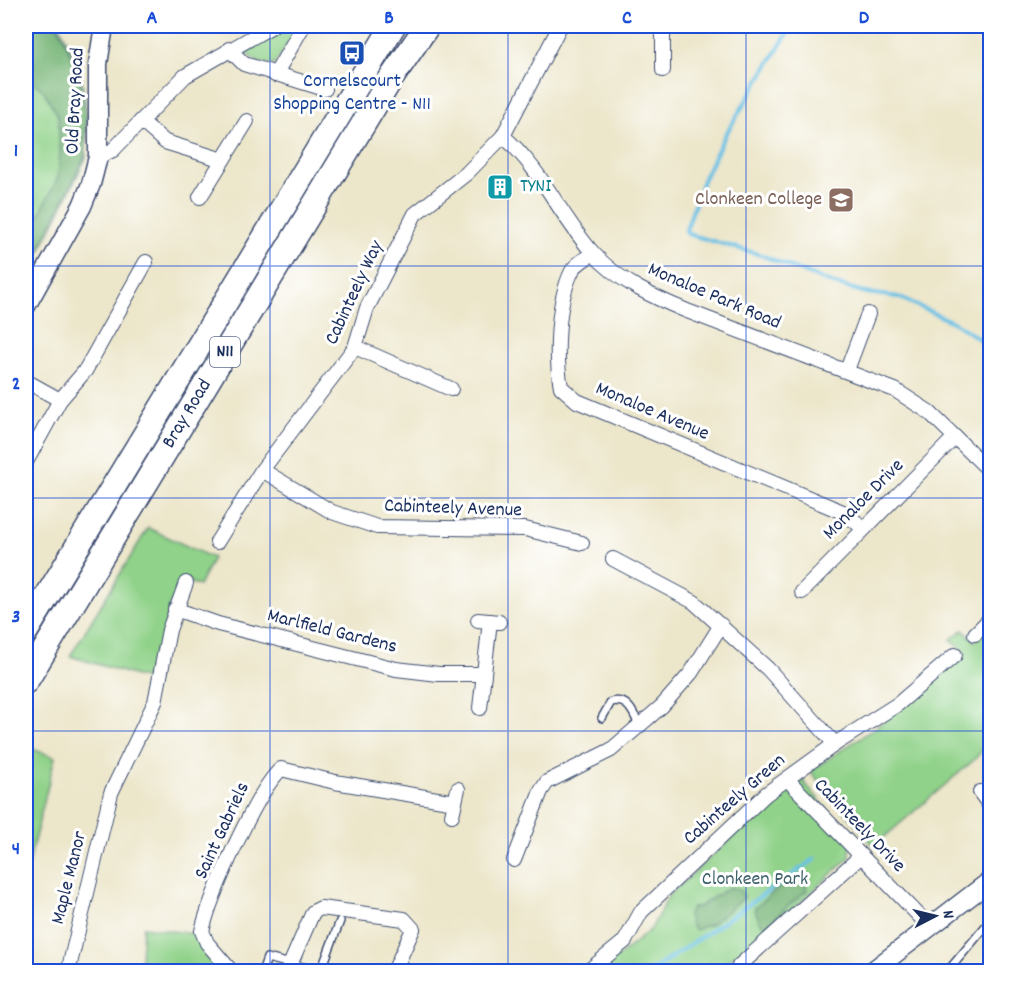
<svg xmlns="http://www.w3.org/2000/svg" width="1016" height="997" viewBox="0 0 1016 997" font-family="Dekko,sans-serif">
<rect width="100%" height="100%" fill="#fff"/>
<filter id="ink" filterUnits="userSpaceOnUse"><feTurbulence type="fractalNoise" baseFrequency=".0167" numOctaves="2"/><feDisplacementMap in="SourceGraphic" scale="12" xChannelSelector="R" yChannelSelector="G"/><feConvolveMatrix kernelMatrix="1 2 1 2 8 2 1 2 1" color-interpolation-filters="sRGB"/></filter>
<filter id="wash" filterUnits="userSpaceOnUse"><feTurbulence type="fractalNoise" baseFrequency=".008" numOctaves="4" result="noise"/><feDisplacementMap in="SourceGraphic" scale="24" xChannelSelector="R" yChannelSelector="G"/><feGaussianBlur stdDeviation="1.35" result="paint"/><feColorMatrix in="noise" values="0 0 0 0 0 0 0 0 0 0 0 0 0 0 0 0 0 1.4 0 .05"/><feComposite in="paint" operator="in"/></filter>
<g filter="url(#wash)">
<rect width="100%" height="100%" fill="#ece6ca"/>
<!-- green -->
<g fill="#90d289" stroke="#568074" stroke-width="1.5">
<path d="M26 26H60L81 73 87 117 86 158 26 280Z"/>
<path d="M290 26H300L274 65 259 63 247 54V49Z"/>
<path d="M148 528 213 558 199 586 184 580 170 605 153 681 70 656Z"/>
<path d="M990 627V741L975 759 874 846 810 771 875 728 963 655 965 652 951 639 963 630 975 641Z"/>
<path d="M26 747 55 757 26 874Z"/>
<path d="M800 777 851 839 850 857 770 930 729 960 738 971 600 972 651 929 669 895Z"/>
<path d="M143 927 202 935 233 972H140Z"/>
</g>
<!-- forest -->
<g fill="#74b475" stroke="#48726a" stroke-width="1.5">
<path d="M26 26H58L79 73 86 117 85 156 26 277V242L58 177 60 151 58 116 43 90 26 77Z"/>
<path d="M803 875 807 890 765 926 761 923 754 909 788 880Z"/>
<path d="M730 887 741 891 744 898 711 924 695 930 691 926 688 915 692 908 700 906Z"/>
</g>
<g fill="none" stroke-linecap="round" stroke-linejoin="round">
<!-- stream -->
<g stroke="#69c1e6" stroke-width="4">
<path d="M792 26 724 137 703 180 686 230 688 234 761 255 831 283 867 293 898 297 953 322 990 346"/>
<path d="M650 972 815 859"/>
</g>
</g>
</g>
<g filter="url(#ink)">
<g fill="none" stroke-linecap="round" stroke-linejoin="round">
<defs>
<g id="lane">
<path d="M602 718 611 702C628 698 633 712 639 725"/>
<path d="M321 971 340 921"/>
<path d="M262 972 267 958 323 972"/>
<path d="M947 972 990 921"/>
</g>
<g id="street">
<path d="M229 49 244 64 325 89"/>
<path d="M663 70V26"/>
<path d="M275 75 303 26"/>
<path d="M141 121 165 142 223 160"/>
<path d="M503 136C541 168 560 216 593 253 618 281 653 297 687 311L895 390 929 412 990 471"/>
<path d="M98 157 113 150 185 76 272 26"/>
<path d="M200 197 247 121"/>
<path d="M593 253C587 258 575 264 572 271 557 301 555 356 561 387L577 401 845 513 863 528"/>
<path d="M355 347 451 389"/>
<path d="M847 370 868 314"/>
<path d="M26 381 60 400"/>
<path d="M26 462 60 400 85 371 146 262"/>
<path d="M262 470 332 512 377 527 525 529 582 543"/>
<path d="M217 542 262 470 355 347 367 308 415 214 467 173 503 136 560 26"/>
<path d="M613 559 694 602 768 669 835 744"/>
<path d="M802 592 955 437"/>
<path d="M175 609 218 624 396 669 439 674H484"/>
<path d="M478 620 499 622"/>
<path d="M975 634 990 619"/>
<path d="M480 708 490 621"/>
<path d="M787 779 929 926"/>
<path d="M980 792 990 806"/>
<path d="M452 815 458 789"/>
<path d="M514 860 541 791 547 782 611 750 662 706 691 673 721 625"/>
<path d="M68 972 111 793 155 702 169 630 186 583"/>
<path d="M232 972 207 943 202 931C211 895 255 793 281 769L335 782 455 802"/>
<path d="M287 972 313 912 321 908 404 919 413 929 396 967"/>
<path d="M587 972 625 941 641 912 766 794 835 744 898 704 955 655"/>
<path d="M745 972 739 966 861 856"/>
</g>
<g id="secondary">
<path d="M26 306 82 206 91 184 98 157V64L104 26"/>
<path d="M871 972 990 881"/>
</g>
<g id="highway">
<path d="M26 631 393 26"/>
<path id="s1" d="M26 681 390 80 427 26"/>
</g>
</defs>
<!-- lane casing -->
<use href="#lane" stroke="#3a4a6e" stroke-width="10"/>
<!-- street casing -->
<use href="#street" stroke="#3a4a6e" stroke-width="16"/>
<!-- secondary casing -->
<use href="#secondary" stroke="#3a4a6e" stroke-width="21"/>
<!-- highway casing -->
<use href="#highway" stroke="#3a4a6e" stroke-width="27"/>
<!-- lane -->
<use href="#lane" stroke="#fff" stroke-width="7"/>
<!-- street -->
<use href="#street" stroke="#fff" stroke-width="14"/>
<!-- secondary -->
<use href="#secondary" stroke="#fff" stroke-width="18"/>
<!-- highway -->
<use href="#highway" stroke="#fff" stroke-width="24"/>
</g>
</g>
<!-- grid -->
<path fill="none" stroke="#1d4ed8" stroke-width="1.5" stroke-opacity="0.55" d="M270 26V972M508 26V972M746 26V972M26 266H990M26 498H990M26 731H990"/>
<!-- icons -->
<defs>
<symbol id="bus-square" viewBox="-11 -11 22 22"><rect x="-9" y="-9" width="18" height="18" rx="4" fill="#1a4fb4" stroke="#fff"/><path d="M-5-6H5V4H4V6H2V4H-2V6H-4V4H-5ZM-3.5-4V0h7V-4ZM-3.5 1.2v1.5H-2V1.2ZM2 1.2v1.5H3.5V1.2Z" fill="#fff"/></symbol>
<symbol id="building-square" viewBox="-11 -11 22 22"><rect x="-9" y="-9" width="18" height="18" rx="4" fill="#0f9aa8" stroke="#fff"/><path d="M-4-6H4V6H1V3H-1V6H-4ZM-2.5-4.3h1.7v1.8h-1.7ZM.8-4.3h1.7v1.8H.8ZM-2.5-1h1.7V.8h-1.7ZM.8-1h1.7V.8H.8Z" fill="#fff"/></symbol>
<symbol id="school-square" viewBox="-11 -11 22 22"><rect x="-9" y="-9" width="18" height="18" rx="4" fill="#8d6e63" stroke="#fff"/><path d="M0-5L7-2L0 1L-7-2ZM-4 1L0 2.5L4 1V4Q0 6-4 4Z" fill="#fff"/></symbol>
</defs>
<g fill-rule="evenodd">
<use href="#bus-square" x="337" y="38" width="30" height="30"/>
<use href="#building-square" x="485" y="172" width="30" height="30"/>
<use href="#school-square" x="826" y="185" width="30" height="30"/>
</g>
<g text-anchor="middle" dominant-baseline="central" stroke-width="6" stroke-linejoin="round" paint-order="stroke">
<!-- shield labels -->
<rect fill="#fff" stroke="#5f6d8e" stroke-width="1.5" x="210" y="337" width="30" height="30" rx="4.5"/>
<g font-size="18" font-weight="bold" fill="#1b2f5e">
<text x="225" y="352">N11</text>
</g>
<!-- transit labels -->
<g font-size="20" fill="#164399" stroke="#fff">
<text x="352" y="82">Cornelscourt<tspan x="352" dy="23">Shopping Centre - N11</tspan></text>
</g>
<!-- street labels -->
<g font-size="20" fill="#1b2f5e" stroke="#fff">
<text transform="translate(76 101) rotate(-87)">Old Bray Road</text>
<text transform="translate(355 293) rotate(-65)">Cabinteely Way</text>
<text transform="translate(714 297) rotate(23)">Monaloe Park Road</text>
<text transform="translate(652 412) rotate(23)">Monaloe Avenue</text>
<text stroke="none"><textPath href="#s1" startOffset="312">Bray Road</textPath></text>
<text transform="translate(864 500) rotate(-45)">Monaloe Drive</text>
<text transform="translate(453 509) rotate(2)">Cabinteely Avenue</text>
<text transform="translate(332 632) rotate(14)">Marlfield Gardens</text>
<text transform="translate(735 800) rotate(-41)">Cabinteely Green</text>
<text transform="translate(859 826) rotate(46)">Cabinteely Drive</text>
<text transform="translate(223 831) rotate(-65)">Saint Gabriels</text>
<text transform="translate(70 878) rotate(-76)">Maple Manor</text>
</g>
<!-- culture labels -->
<g font-size="20" fill="#0d838f" stroke="#fff" text-anchor="start">
<text x="520" y="187">TYNI</text>
</g>
<!-- education labels -->
<g font-size="20" fill="#785e54" stroke="#fff" text-anchor="end">
<text x="822" y="200">Clonkeen College</text>
</g>
<!-- park labels -->
<g font-size="20" fill="#3e606b" stroke="#fff">
<text x="755" y="880">Clonkeen Park</text>
</g>
</g>
<!-- margin -->
<rect width="1016" height="997" fill="none" stroke="#fff" stroke-width="66"/>
<!-- north arrow -->
<g transform="translate(935 916) rotate(83)" stroke="#ffffff" stroke-width="4.5" paint-order="stroke">
<path d="M0-4.5L10 22L0 15L-10 22Z" fill="#1b2f5e"/>
<text y="-9" font-size="16" font-weight="bold" text-anchor="middle" fill="#1b2f5e">N</text>
</g>
<rect x="33" y="33" width="950" height="931" fill="none" stroke="#1d4ed8" stroke-width="2"/>
<g font-size="20" text-anchor="middle" font-weight="bold" fill="#1d4ed8">
<text x="152" y="23">A</text>
<text x="389" y="23">B</text>
<text x="627" y="23">C</text>
<text x="864" y="23">D</text>
<text x="16" y="156">1</text>
<text x="16" y="389">2</text>
<text x="16" y="622">3</text>
<text x="16" y="854">4</text>
</g>
</svg>
